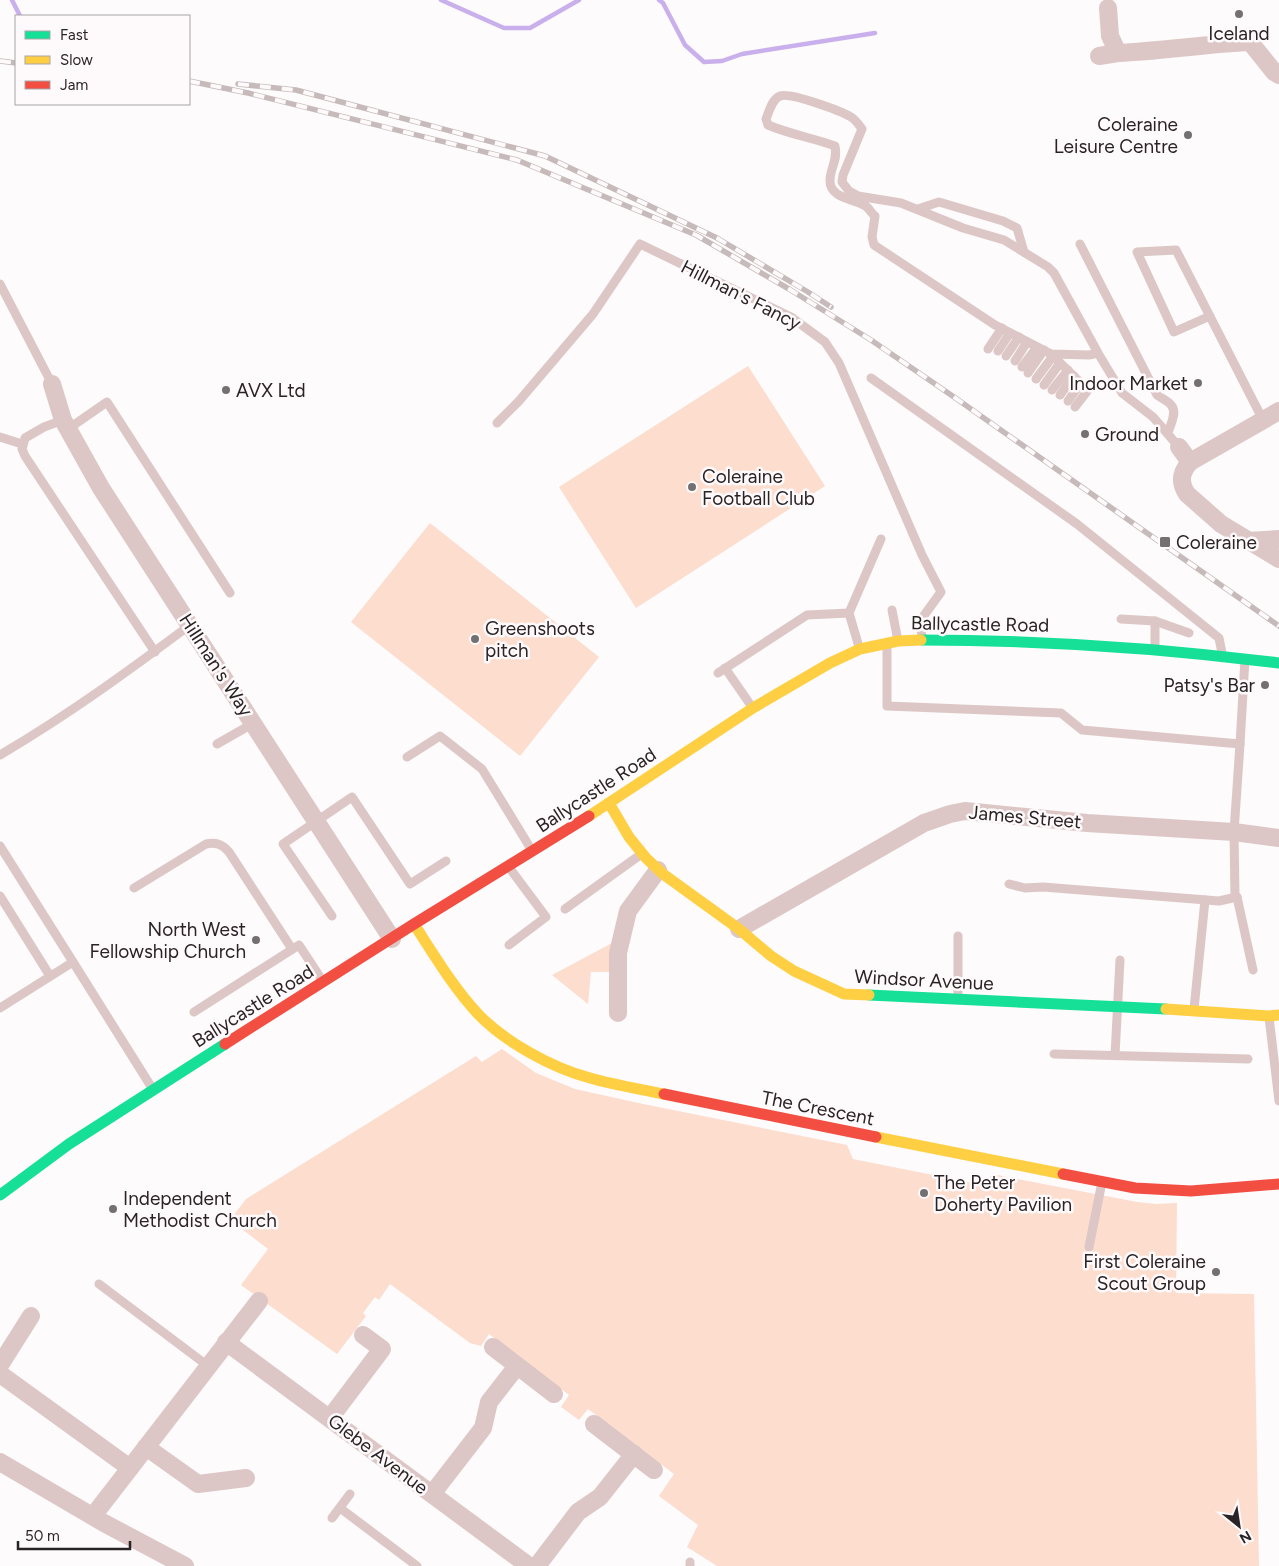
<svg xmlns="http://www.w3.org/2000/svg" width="1279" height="1566" viewBox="0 0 1279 1566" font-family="Figtree,sans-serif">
<rect width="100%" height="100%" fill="#fdfbfc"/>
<!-- green -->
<g fill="#fcddce">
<path d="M748 366 825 486 636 608 559 487Z"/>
<path d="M430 523 599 657 520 756 351 622Z"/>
<path d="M614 942V972H591L588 1004 552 975Z"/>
<path d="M502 1049 536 1073 575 1089 643 1104 847 1145 853 1159 983 1185 992 1174 1137 1202 1156 1204 1177 1203 1176 1293 1254 1294 1259 1566H717L687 1547 698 1525 659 1496 674 1474 588 1409 579 1420 561 1407 569 1395 489 1334 481 1346 470 1343 390 1284 379 1300 375 1297 363 1313 366 1316 337 1354 241 1285 268 1249 230 1220 246 1199 476 1056 482 1062Z"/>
</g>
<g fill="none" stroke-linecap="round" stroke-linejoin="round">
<!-- stream -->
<g stroke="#c9afeb" stroke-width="4.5">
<path d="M12 0 20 16"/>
<path d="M441 0 504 28H530L579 0"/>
<path d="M659 0 663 3 685 45 704 62 722 61 742 54 875 33"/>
</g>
<!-- lane -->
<g stroke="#ddc7c6" stroke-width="9">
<path d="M918 209 939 202 1003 221 1017 228 1024 252"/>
<path d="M1080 244 1157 395C1161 398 1168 401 1171 405 1178 412 1170 425 1168 433"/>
<path d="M0 284 52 384"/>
<path d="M1210 316 1174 332 1137 252 1176 250 1263 420"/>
<path d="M988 349 1002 328"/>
<path d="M998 351 1010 333"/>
<path d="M1098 353 1089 355 1051 354 995 325 874 245 872 237 875 216C872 214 870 210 867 207 856 199 830 199 830 181 830 167 838 162 835 146 813 138 789 134 768 125L766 119C769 112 772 99 780 96 790 92 841 111 851 117 856 120 859 125 862 129L843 175 842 182 849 191 858 196 901 203 963 228 1004 240 1048 267 1054 273 1098 353 1122 393 1153 417 1179 447"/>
<path d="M1051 354 1088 390 1075 407"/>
<path d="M1006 356 1019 337"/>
<path d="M1015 361 1027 342"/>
<path d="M1022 367 1037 347"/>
<path d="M1028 373 1044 350"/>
<path d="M871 378 1077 524 1214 634 1219 638 1222 653"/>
<path d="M1036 379 1053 356"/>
<path d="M1044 385 1060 363"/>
<path d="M1052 390 1068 370"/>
<path d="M1060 395 1074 376"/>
<path d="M1068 401 1081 383"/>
<path d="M63 420 44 427 25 438 22 449 25 456 155 652"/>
<path d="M497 423 519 401 593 314 640 244 791 317 825 342 839 363 922 555 941 592 920 621 922 637"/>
<path d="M68 429 107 402 230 593"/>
<path d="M0 437 22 444"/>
<path d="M892 610 898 641"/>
<path d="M849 613 881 539"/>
<path d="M1121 619 1155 621 1189 633"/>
<path d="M887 646V706L1061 713 1082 730 1240 744 1245 659"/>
<path d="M1155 648V621"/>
<path d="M725 668 752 707"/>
<path d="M718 673 807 615 849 613 859 647"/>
<path d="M217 744 254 723"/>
<path d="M1240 744 1234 832 1235 897H1237L1253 970"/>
<path d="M0 755C68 715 127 672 190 625"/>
<path d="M407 757 440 736 482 769 531 849"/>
<path d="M0 846 73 962"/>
<path d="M508 866 546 917 509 945"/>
<path d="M1009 884 1025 888 1043 887 1219 901 1237 897"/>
<path d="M134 888 206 844C216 842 222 844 229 852L292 949"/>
<path d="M0 896 50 976"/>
<path d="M565 909 640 855"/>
<path d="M332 916 283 844 352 797 410 884 446 861"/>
<path d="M958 999V936"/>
<path d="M0 1008 73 962 152 1088"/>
<path d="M1194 1009 1205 900"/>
<path d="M194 1012 299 945 322 980"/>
<path d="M1269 1017 1279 1101"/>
<path d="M1054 1054 1248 1059"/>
<path d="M1115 1055 1120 960"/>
<path d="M1089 1247 1102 1182"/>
<path d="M99 1284 208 1366"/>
<path d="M340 1508 417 1566"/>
<path d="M332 1518 350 1494"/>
<path d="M690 1566V1562"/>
</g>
<!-- street -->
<g stroke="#ddc7c6" stroke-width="18">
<path d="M1108 8 1110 36 1118 53C1162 51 1206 44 1250 42L1274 72 1279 75"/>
<path d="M1099 56 1118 53"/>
<path d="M52 384 63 420 101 488 392 939"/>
<path d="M1279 411 1190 462C1181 472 1179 482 1187 494L1221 524 1279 559"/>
<path d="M1179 447 1190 462"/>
<path d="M1247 541 1279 539"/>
<path d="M739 929 924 823 950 814 965 811 1087 823 1234 832 1279 838"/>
<path d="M618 1013V953L628 911 658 870"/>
<path d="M226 1342 529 1566"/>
<path d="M493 1347 554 1394"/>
<path d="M0 1365 31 1316"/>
<path d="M0 1374 130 1468"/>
<path d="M330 1418 382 1349 363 1335"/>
<path d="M594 1424 654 1470"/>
<path d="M146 1447 198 1484 246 1478"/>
<path d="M0 1462 104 1523 185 1566"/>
<path d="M432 1494 483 1428 489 1402 517 1366"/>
<path d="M93 1516 259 1301"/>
<path d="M537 1566 578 1512 600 1497 634 1454"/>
</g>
<!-- fast -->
<g stroke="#16e098" stroke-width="11">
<path d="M921 640C1041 640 1160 648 1279 663"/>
<path d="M869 995 1166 1009"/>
<path d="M0 1195 69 1144 225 1044"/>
</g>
<!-- slow -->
<g stroke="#ffcf43" stroke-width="11">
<path d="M609 803 629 837 646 858 663 874 739 929 771 956 794 971 844 994 869 995"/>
<path d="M589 816 753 708 830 663 860 649 898 641 921 640"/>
<path d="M414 924C434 955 453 987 478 1014 505 1042 552 1068 590 1078 614 1085 640 1089 664 1094"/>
<path d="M1166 1009 1269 1016 1279 1015"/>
<path d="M876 1137 1063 1174"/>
</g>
<!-- jam -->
<g stroke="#f24e42" stroke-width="11">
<path d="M225 1044 414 924 589 816"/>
<path d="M664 1094 876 1137"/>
<path d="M1063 1174 1135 1188 1191 1191 1279 1184"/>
</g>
<defs>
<g id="rail">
<path d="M0 61 16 63"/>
<path d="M189 81 248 93 517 160 696 235 789 289 871 340 954 397 1279 626"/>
<path d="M238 84 296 90 545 156 717 238 808 292 831 307"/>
</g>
</defs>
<!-- rail casing -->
<use href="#rail" stroke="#c7baba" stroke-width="5.5"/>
<!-- rail -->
<use href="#rail" stroke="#fefafb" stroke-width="4" stroke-dasharray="11" stroke-linecap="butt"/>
</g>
<!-- markers -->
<g fill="#746f70" stroke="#fefafb" stroke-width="2">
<circle cx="1239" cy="14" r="5"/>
<circle cx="1188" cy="135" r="5"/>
<circle cx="1198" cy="383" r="5"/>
<circle cx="226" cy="390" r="5"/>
<circle cx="1085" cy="434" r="5"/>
<circle cx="692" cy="487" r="5"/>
<rect x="1159" y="536" width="12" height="12" rx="2.5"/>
<circle cx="475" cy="639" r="5"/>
<circle cx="1265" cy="685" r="5"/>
<circle cx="256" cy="940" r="5"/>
<circle cx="924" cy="1193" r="5"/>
<circle cx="113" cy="1209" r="5"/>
<circle cx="1216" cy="1272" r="5"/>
</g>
<g text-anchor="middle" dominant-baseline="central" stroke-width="5" stroke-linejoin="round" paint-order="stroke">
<!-- poi labels -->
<g font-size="19" fill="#2a2325" stroke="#fefafb" text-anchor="start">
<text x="1239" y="33" text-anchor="middle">Iceland</text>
<text x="1178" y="124" text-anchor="end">Coleraine<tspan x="1178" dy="22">Leisure Centre</tspan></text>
<text x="1188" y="383" text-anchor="end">Indoor Market</text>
<text x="236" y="390">AVX Ltd</text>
<text x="1095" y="434">Ground</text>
<text x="702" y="476">Coleraine<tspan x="702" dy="22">Football Club</tspan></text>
<text x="1176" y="542">Coleraine</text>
<text x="485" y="628">Greenshoots<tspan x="485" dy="22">pitch</tspan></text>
<text x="1255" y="685" text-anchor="end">Patsy's Bar</text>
<text x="246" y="929" text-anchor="end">North West<tspan x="246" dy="22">Fellowship Church</tspan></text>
<text x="934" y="1182">The Peter<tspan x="934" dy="22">Doherty Pavilion</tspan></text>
<text x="123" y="1198">Independent<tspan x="123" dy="22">Methodist Church</tspan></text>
<text x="1206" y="1261" text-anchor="end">First Coleraine<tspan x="1206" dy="22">Scout Group</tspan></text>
</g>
<!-- street labels -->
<g font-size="19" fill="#2a2325" stroke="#fefafb">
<text transform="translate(741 295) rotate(27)">Hillman's Fancy</text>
<text transform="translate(980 624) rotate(1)">Ballycastle Road</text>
<text transform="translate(216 665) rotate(57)">Hillman's Way</text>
<text transform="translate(596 790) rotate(-33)">Ballycastle Road</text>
<text transform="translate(1025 817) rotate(5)">James Street</text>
<text transform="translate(924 980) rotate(3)">Windsor Avenue</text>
<text transform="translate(253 1006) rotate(-32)">Ballycastle Road</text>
<text transform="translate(818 1108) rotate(11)">The Crescent</text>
<text transform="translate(378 1454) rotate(37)">Glebe Avenue</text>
</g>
</g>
<!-- legend -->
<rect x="15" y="15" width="175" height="90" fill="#fefafb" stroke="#a9a4a5"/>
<rect x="25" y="31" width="25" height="8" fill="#16e098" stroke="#a9a4a5"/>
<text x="60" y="40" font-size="15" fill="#2a2325">Fast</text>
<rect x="25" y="56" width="25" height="8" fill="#ffcf43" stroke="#a9a4a5"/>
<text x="60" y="65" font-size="15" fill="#2a2325">Slow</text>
<rect x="25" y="81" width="25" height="8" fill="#f24e42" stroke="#a9a4a5"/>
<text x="60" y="90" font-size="15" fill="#2a2325">Jam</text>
<!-- north arrow -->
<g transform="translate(1239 1526) rotate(150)" stroke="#fefafb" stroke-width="4" paint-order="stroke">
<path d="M0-4L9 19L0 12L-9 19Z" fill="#2a2325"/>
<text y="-8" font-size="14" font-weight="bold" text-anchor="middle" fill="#2a2325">N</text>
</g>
<!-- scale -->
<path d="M18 1541v8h112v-8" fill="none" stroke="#2a2325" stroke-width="2.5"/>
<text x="25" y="1541" font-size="15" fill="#2a2325" stroke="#fefafb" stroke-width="4" paint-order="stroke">50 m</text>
</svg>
